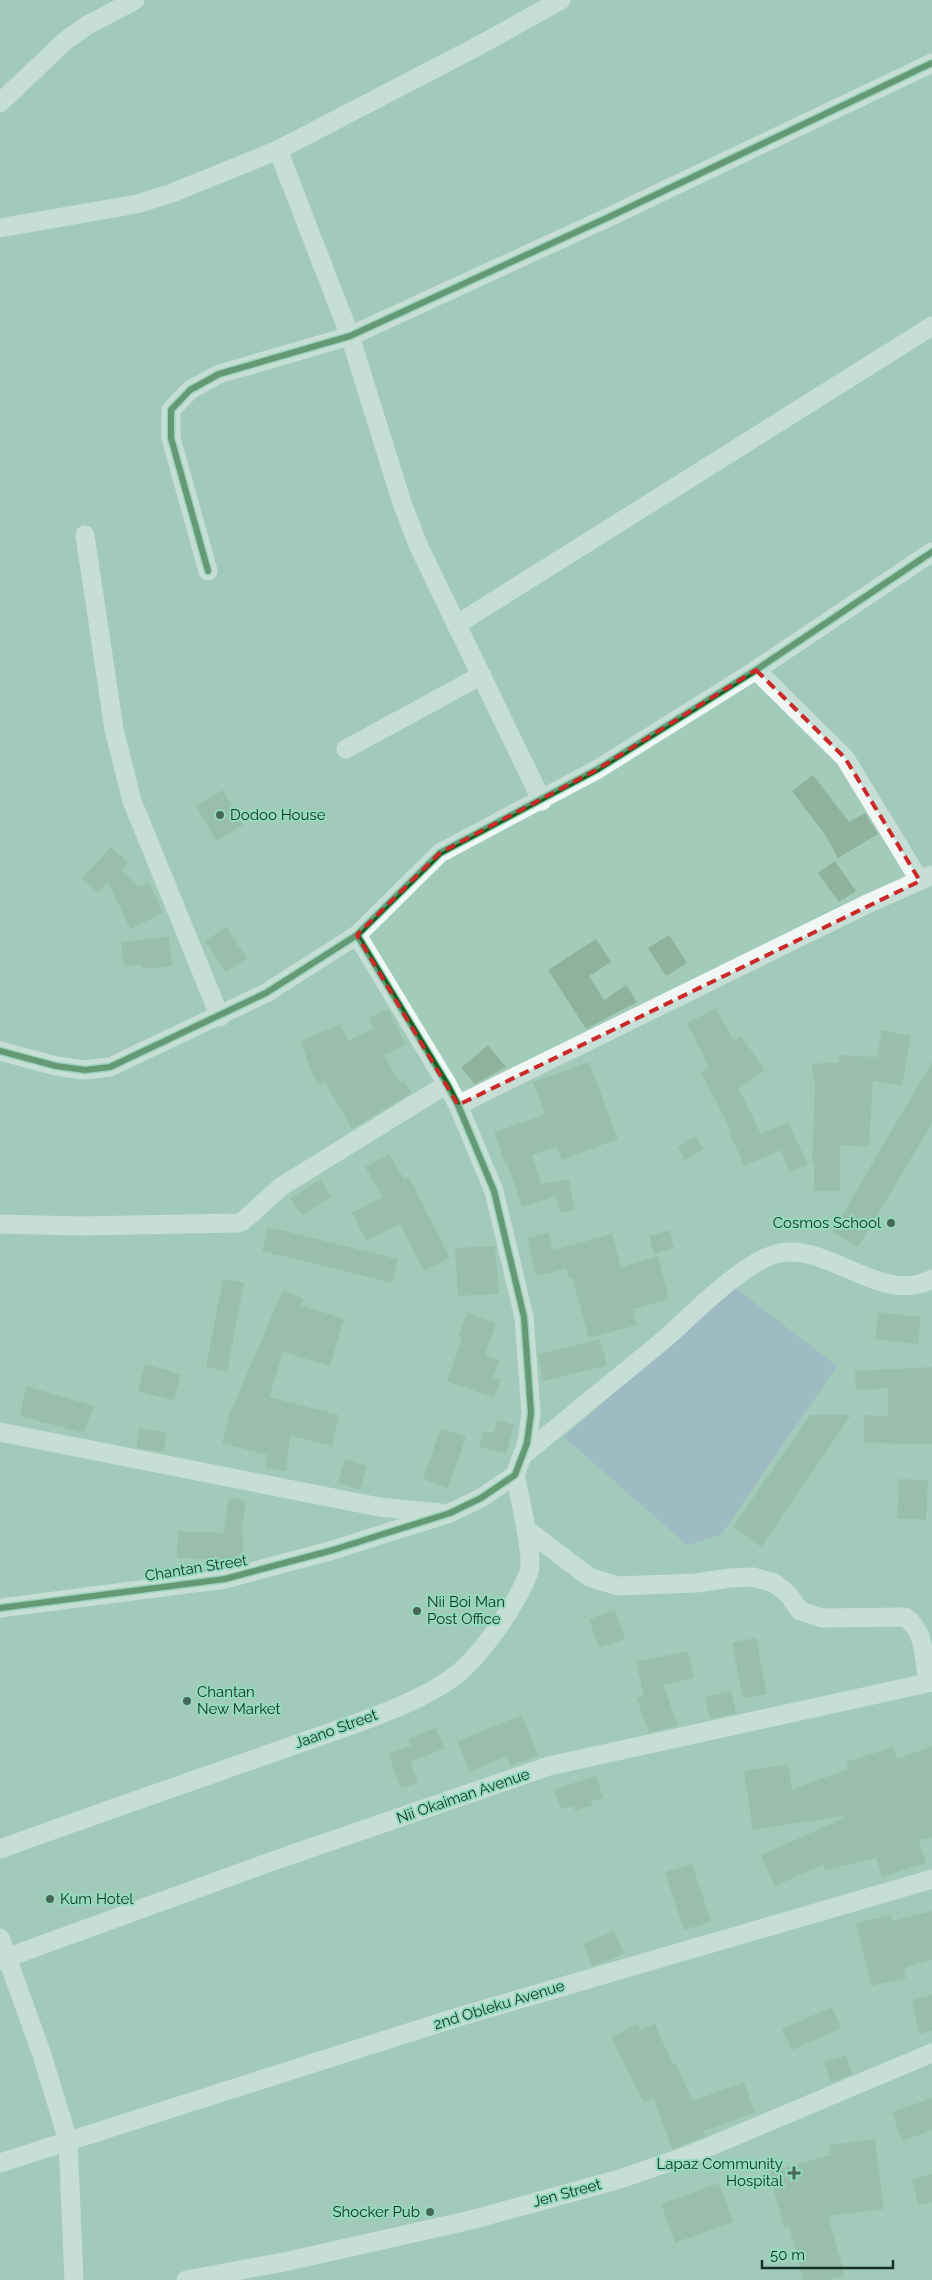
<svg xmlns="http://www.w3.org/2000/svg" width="932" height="2280" viewBox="0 0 932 2280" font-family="Raleway,sans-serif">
<rect width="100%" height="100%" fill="#a3cbba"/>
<!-- park -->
<path fill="#9aa7cf" d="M734 1287 837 1366 721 1535 687 1545 564 1437Z"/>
<!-- building -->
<g fill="#8eb29b">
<path d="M813 775 849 822 865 813 878 834 838 858 826 836 792 791Z"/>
<path d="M223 790 243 825 216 841 196 806Z"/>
<path d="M111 847 128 862 121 870 138 887 149 882 163 913 130 929 108 882 98 893 82 878Z"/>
<path d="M835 861 856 891 839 902 818 873Z"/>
<path d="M226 927 247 958 226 972 205 941Z"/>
<path d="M669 935 687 963 666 976 648 948Z"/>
<path d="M169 937 172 966 143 969 141 965 124 967 121 942Z"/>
<path d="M596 939 611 962 589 976 604 1000 626 985 637 1002 586 1029 548 970Z"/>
<path d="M716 1008 734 1041 741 1036 765 1070 739 1089 761 1134 788 1122 808 1165 789 1172 781 1150 744 1166 729 1132 731 1131 701 1072 709 1067 687 1023Z"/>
<path d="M388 1009 406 1045 384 1055 400 1083 404 1081 411 1093 352 1129 325 1082 317 1085 300 1041 341 1024 348 1041 374 1028 369 1018Z"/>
<path d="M882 1030 911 1036 902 1086 873 1081 869 1147 840 1145V1191H814V1163H812L815 1086 811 1064 839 1062V1055L877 1057Z"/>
<path d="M488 1045 506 1067 475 1084 461 1068Z"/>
<path d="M589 1062 618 1139 562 1160 557 1147 532 1155 541 1184 569 1179 575 1210 560 1213 556 1196 522 1207 507 1163 505 1164 494 1132 545 1115 533 1082Z"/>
<path d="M932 1062V1123L858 1247 832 1232Z"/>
<path d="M696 1136 704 1149 685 1160 678 1147Z"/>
<path d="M389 1154 404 1179 409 1177 450 1258 424 1271 400 1224 366 1241 352 1213 383 1197 365 1167Z"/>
<path d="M321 1179 331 1197 302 1215 290 1198Z"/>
<path d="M268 1227 398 1259 392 1283 262 1251Z"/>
<path d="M669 1230 674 1248 654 1254 649 1236Z"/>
<path d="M549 1233 553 1250 612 1234 621 1267 658 1256 669 1299 633 1309 637 1325 589 1338 572 1278 569 1279 566 1269 536 1276 527 1238Z"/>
<path d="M495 1246 499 1294 458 1296 455 1248Z"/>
<path d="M223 1279 244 1283 227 1372 206 1367Z"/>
<path d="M283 1290 304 1299 301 1305 344 1319 330 1366 283 1352 269 1397 339 1415 332 1446 290 1436 286 1471 265 1468 267 1455 222 1443 229 1415Z"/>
<path d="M467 1312 496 1323 485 1355 499 1360 493 1377 501 1380 494 1398 447 1381 462 1338 458 1336Z"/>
<path d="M878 1312 921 1317 918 1344 875 1339Z"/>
<path d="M600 1339 607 1365 543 1381 538 1354Z"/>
<path d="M145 1364 181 1374 174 1401 138 1391Z"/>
<path d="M932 1367V1444L864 1443V1415L888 1416V1388L856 1390 855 1371Z"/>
<path d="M26 1386 94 1406 83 1433 20 1416Z"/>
<path d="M810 1415H851L761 1547 733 1527Z"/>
<path d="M497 1420 514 1425 506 1454 479 1447 483 1431 494 1433Z"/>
<path d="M139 1428 166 1432 164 1452 137 1448Z"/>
<path d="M441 1428 466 1437 448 1488 423 1479Z"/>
<path d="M345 1459 367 1466 360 1490 338 1483Z"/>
<path d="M899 1479 928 1480 926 1520 897 1518Z"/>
<path d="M229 1498 246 1501 241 1533H243V1560L177 1558 178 1531 223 1533Z"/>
<path d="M615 1610 625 1639 599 1648 589 1619Z"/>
<path d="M756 1638 767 1694 743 1698 732 1642Z"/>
<path d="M688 1651 694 1678 663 1685 678 1725 649 1733 637 1699 644 1696 636 1662Z"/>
<path d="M731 1691 736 1713 710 1719 705 1697Z"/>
<path d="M522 1715 538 1756 510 1766 507 1756 470 1772 457 1741Z"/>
<path d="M436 1728 445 1748 411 1762 418 1783 400 1788 388 1753 411 1746 408 1739Z"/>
<path d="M932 1746V1837L919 1840 926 1863 882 1877 876 1858 825 1870 824 1864 775 1886 761 1855 844 1818 843 1816 753 1830 744 1771 788 1764 792 1789 849 1769 846 1762 893 1747 897 1759Z"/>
<path d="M596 1776 603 1798 591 1801 592 1806 575 1811 573 1806 561 1809 554 1789Z"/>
<path d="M692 1864 711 1922 684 1930 665 1872Z"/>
<path d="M932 1911V1960L904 1968 906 1978 871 1986 856 1923 891 1915 892 1921Z"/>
<path d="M614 1931 624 1954 592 1966 583 1944Z"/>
<path d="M932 1995V2031L919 2034 912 2000Z"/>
<path d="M832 2007 841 2028 792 2050 782 2029Z"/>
<path d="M638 2024 641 2030 655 2024 673 2064 675 2063 693 2101 744 2082 755 2113 704 2131 706 2136 672 2149 654 2099 644 2103 611 2037Z"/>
<path d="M846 2055 852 2074 831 2082 824 2062Z"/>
<path d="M932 2098V2130L902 2141 892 2112Z"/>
<path d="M875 2139 884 2209 828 2216 845 2276 828 2280H803L789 2226 784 2228 769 2172 831 2155 829 2145Z"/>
<path d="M932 2174V2202L918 2205 912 2179Z"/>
<path d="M719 2183 733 2222 675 2243 661 2204Z"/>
</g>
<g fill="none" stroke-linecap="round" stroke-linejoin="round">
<!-- minor -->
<g stroke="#f1f7f5" stroke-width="19">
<path d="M0 103 65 41 86 26 135 0"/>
<path d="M278 150 480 45 561 0"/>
<path d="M0 228 137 204 172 193 278 150 350 336 402 503 419 547 542 801"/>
<path d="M85 535 114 729 132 801 220 1017"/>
<path d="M208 571 171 438V410L190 390 219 374 350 336 609 217 932 63"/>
<path d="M456 625 932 326"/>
<path d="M756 670 845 758 920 881"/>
<path d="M346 749 482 675"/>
<path d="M0 1051 56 1066 85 1070 110 1067 266 993 357 935 440 853 598 769 756 670 932 552"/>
<path d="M458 1105 865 905 932 875"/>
<path d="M0 1224 80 1226 237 1223 243 1221 282 1186 447 1084"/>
<path d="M0 1432 379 1507 441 1513"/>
<path d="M522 1456C568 1418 614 1381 660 1343 691 1317 742 1261 780 1253 828 1243 883 1306 932 1279"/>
<path d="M526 1529 589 1577 618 1586 696 1583 730 1578 753 1577 774 1583 788 1594 800 1611 822 1618 905 1617C926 1631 924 1660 928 1683"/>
<path d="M0 1608 225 1579 333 1550 450 1513 481 1498 515 1475 527 1443 531 1413 524 1317 494 1191 458 1105 447 1084 357 935"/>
<path d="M0 1849C96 1814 192 1781 289 1747 338 1729 411 1708 452 1678 480 1658 517 1604 529 1572 534 1557 519 1494 515 1475"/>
<path d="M0 1938 41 2052 68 2140 74 2280"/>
<path d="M0 1960 270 1862 549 1766 932 1682"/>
<path d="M0 2163 458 2017 932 1879"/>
<path d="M186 2280 284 2262 471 2220 620 2179 692 2154 932 2053"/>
</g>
<defs>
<g id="cycleway">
<path d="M208 571 171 438V410L190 390 219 374 350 336 609 217 932 63"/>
<path d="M0 1051 56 1066 85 1070 110 1067 266 993 357 935 440 853 598 769 756 670 932 552"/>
<path d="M0 1608 225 1579 333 1550 450 1513 481 1498 515 1475 527 1443 531 1413 524 1317 494 1191 458 1105 447 1084 357 935"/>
</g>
</defs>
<!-- cycleway casing -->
<use href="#cycleway" stroke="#93dbbe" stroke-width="9"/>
<!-- cycleway -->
<use href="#cycleway" stroke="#1b5e20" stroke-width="6"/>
</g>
<!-- marked area -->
<path d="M0 0H932V2280H0ZM756 670 845 758 920 881 458 1105 357 935 440 853 598 769Z" fill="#a3cbba" fill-opacity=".55" fill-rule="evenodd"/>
<path fill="none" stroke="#cc2828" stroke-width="4" stroke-dasharray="10 6" stroke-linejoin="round" d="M756 670 845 758 920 881 458 1105 357 935 440 853 598 769Z"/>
<!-- markers -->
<g fill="#46675a" stroke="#93dbbe" stroke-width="2">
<circle cx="220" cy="815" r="5"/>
<circle cx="891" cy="1223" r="5"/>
<circle cx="417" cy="1611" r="5"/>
<circle cx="187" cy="1701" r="5"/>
<circle cx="50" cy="1899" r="5"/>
<path d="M791.5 2165.5h5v5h5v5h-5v5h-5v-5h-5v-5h5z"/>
<circle cx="430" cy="2212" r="5"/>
</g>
<g text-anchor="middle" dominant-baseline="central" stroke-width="4" stroke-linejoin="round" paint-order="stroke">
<!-- poi labels -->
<g font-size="15" fill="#143126" stroke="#93dbbe" text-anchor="start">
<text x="230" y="815">Dodoo House</text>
<text x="881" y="1223" text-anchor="end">Cosmos School</text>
<text x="427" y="1602">Nii Boi Man<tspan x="427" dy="17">Post Office</tspan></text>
<text x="197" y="1692">Chantan<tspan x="197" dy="17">New Market</tspan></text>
<text x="60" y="1899">Kum Hotel</text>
<text x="783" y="2164" text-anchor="end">Lapaz Community<tspan x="783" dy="17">Hospital</tspan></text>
<text x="420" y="2212" text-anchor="end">Shocker Pub</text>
</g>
<!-- street labels -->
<g font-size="15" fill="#143126" stroke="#93dbbe">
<text transform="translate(196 1568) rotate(-9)">Chantan Street</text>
<text transform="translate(336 1729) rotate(-20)">Jaano Street</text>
<text transform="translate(463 1796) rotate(-19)">Nii Okaiman Avenue</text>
<text transform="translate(499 2005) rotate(-17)">2nd Obleku Avenue</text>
<text transform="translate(567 2193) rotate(-15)">Jen Street</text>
</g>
</g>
<!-- scale -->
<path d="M762 2260v8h131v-8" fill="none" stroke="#143126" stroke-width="2.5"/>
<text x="770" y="2260" font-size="15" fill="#143126" stroke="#93dbbe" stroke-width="4" paint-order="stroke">50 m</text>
</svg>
